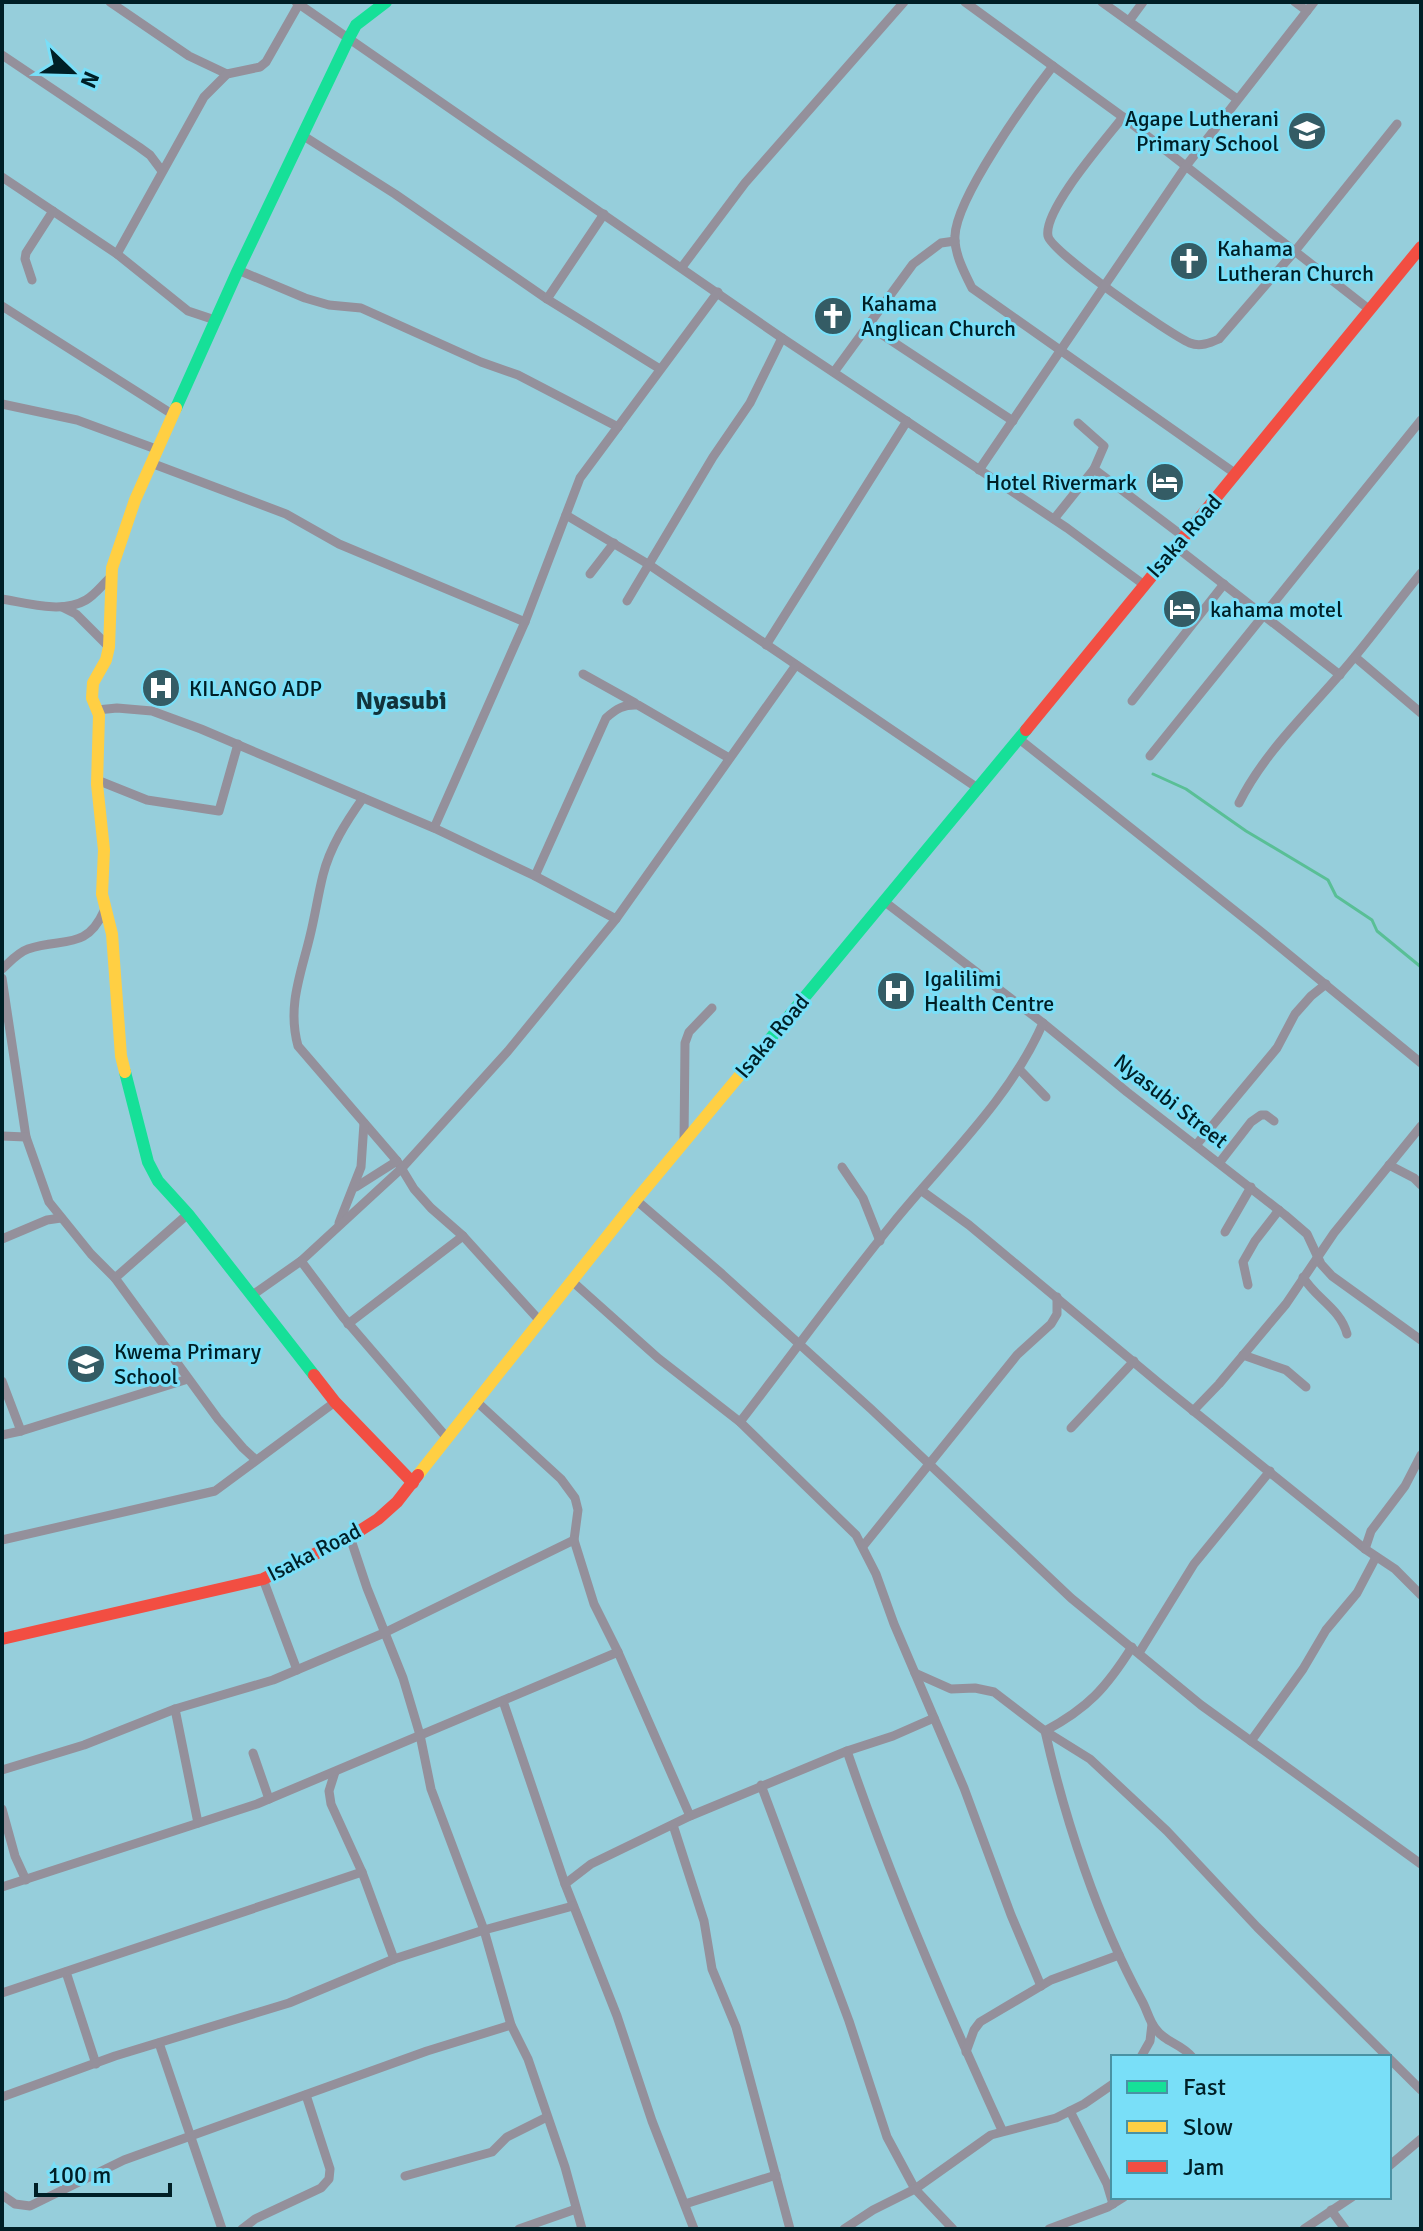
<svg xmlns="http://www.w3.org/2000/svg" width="1423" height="2231" viewBox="0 0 1423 2231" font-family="Signika,sans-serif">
<rect width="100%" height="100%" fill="#96cedb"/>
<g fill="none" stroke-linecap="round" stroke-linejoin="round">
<!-- stream -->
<path stroke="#59bf96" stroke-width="3" d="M1153 774 1186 789 1246 831 1328 880 1336 896 1372 920 1377 931 1421 967"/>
<!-- street -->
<g stroke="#94909b" stroke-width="9">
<path d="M110 2 189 56 227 74"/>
<path d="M296 2 782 338 1067 528 1143 584"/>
<path d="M965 2 1123 117 1370 310"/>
<path d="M1102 2 1237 99"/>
<path d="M1295 2 1307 11"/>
<path d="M1129 21 1143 2"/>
<path d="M2 55 139 147 150 155 162 171"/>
<path d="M1053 66C1028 98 956 198 955 236 954 253 964 272 972 288L1236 474"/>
<path d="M1123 117C1106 139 1043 210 1048 236 1051 252 1169 334 1190 343 1200 347 1210 343 1219 339L1295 251 1397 124"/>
<path d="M302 135 395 194 547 299 660 369"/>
<path d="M2 177 117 254 188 311 215 320"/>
<path d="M117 254 204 97 227 74 260 67 266 62 299 4"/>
<path d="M682 267 745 183 904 2"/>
<path d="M238 270 305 298 329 305 361 308 481 362 518 375 618 427"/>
<path d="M32 280 25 259 26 253 53 211"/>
<path d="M547 299 604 214"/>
<path d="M2 306 172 414"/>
<path d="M869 326 1013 421"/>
<path d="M834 372 913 264 941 243 955 241"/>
<path d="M2 404 77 420 156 449"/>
<path d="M151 463 286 514 339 544 525 622"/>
<path d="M1094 469 1184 537"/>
<path d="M979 470 1186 166 1314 2"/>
<path d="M566 515 648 564 979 789"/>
<path d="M1054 519 1094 469 1104 446 1078 423"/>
<path d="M1176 547 1340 675"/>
<path d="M590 574 614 543"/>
<path d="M2 599C27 603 62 614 86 600 95 595 102 585 110 578"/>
<path d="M627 601 713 457 750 403 782 338"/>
<path d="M62 607 76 614 109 647"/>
<path d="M766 645 907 421"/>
<path d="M1355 657 1421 713"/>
<path d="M583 674 635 703"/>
<path d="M1132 701 1224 584"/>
<path d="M97 710 117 708 152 711 201 729 434 828 535 876 616 919"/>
<path d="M1018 738 1259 930 1421 1063"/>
<path d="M1150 756 1421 420"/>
<path d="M97 780 147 800 219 811 238 744"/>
<path d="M363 798C346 822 330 847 323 875 318 895 315 916 310 936 301 974 287 1006 298 1046L397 1161 414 1189 431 1208 463 1236 540 1321"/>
<path d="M1239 803C1264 753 1305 715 1341 673 1369 641 1394 606 1421 573"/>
<path d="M434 828 525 622 580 478 718 292"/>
<path d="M535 876 606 718C616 709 624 704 638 705L729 758"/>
<path d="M885 902 1043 1023 1127 1092 1285 1215 1307 1234 1321 1264 1332 1276 1421 1340"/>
<path d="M2 969C10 962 17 953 28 949 63 937 86 951 104 911"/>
<path d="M2 978 26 1137 49 1202 91 1254 115 1278 218 1419 243 1448 256 1460"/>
<path d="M1019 1069 1046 1097"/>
<path d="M2 1136 26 1137"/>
<path d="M684 1142 685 1043 689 1032 712 1008"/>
<path d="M1197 1144 1277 1048 1295 1014 1311 996 1326 984"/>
<path d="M1220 1162 1251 1122 1261 1115H1266L1274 1121"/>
<path d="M1389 1165 1414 1178 1421 1185"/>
<path d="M842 1167 863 1198 880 1241"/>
<path d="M356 1187 397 1161"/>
<path d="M922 1191 969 1225 1160 1384 1365 1549 1395 1569 1421 1595"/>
<path d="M636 1200 722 1274 871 1409 1071 1598 1201 1705 1421 1864"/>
<path d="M339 1223 361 1167 364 1123"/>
<path d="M1225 1232 1251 1187"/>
<path d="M2 1239 47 1220 61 1218"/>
<path d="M301 1261 343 1317 448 1439"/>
<path d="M1303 1277C1316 1299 1340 1308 1347 1334"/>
<path d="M115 1278 188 1214"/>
<path d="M573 1282 658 1358 740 1422 856 1535 876 1574 894 1624 964 1788 1011 1915 1041 1986"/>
<path d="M1248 1285 1243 1262 1255 1241 1279 1210"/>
<path d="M251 1296 301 1261 402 1168 508 1051 616 919 796 665"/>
<path d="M348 1324 463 1236"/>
<path d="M1243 1355 1286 1370 1306 1387"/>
<path d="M2 1381 21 1431"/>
<path d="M477 1402 561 1479 575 1498 578 1510 574 1540 594 1604 618 1652 690 1816"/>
<path d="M1193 1411 1219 1384 1286 1304 1334 1233 1421 1126"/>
<path d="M740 1422C791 1356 840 1288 893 1223 945 1159 1010 1099 1043 1023"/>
<path d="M1071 1428 1134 1361"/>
<path d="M2 1435 21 1431 188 1379"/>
<path d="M350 1537 367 1588 403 1678 420 1735 431 1789 484 1930 511 2025 528 2059 565 2167 582 2229"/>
<path d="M2 1540 215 1491 335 1402"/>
<path d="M864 1545 1017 1355 1051 1324 1057 1314V1297"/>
<path d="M1365 1549 1371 1531 1405 1486 1421 1455"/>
<path d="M263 1579 297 1670"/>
<path d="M1132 1647C1106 1688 1088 1708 1045 1731 1065 1820 1098 1920 1142 2001 1147 2010 1149 2020 1155 2028 1165 2043 1181 2043 1192 2057"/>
<path d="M1139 1653 1194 1564 1270 1471"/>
<path d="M915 1673 951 1689 975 1688 994 1692 1045 1731 1090 1759 1167 1831 1257 1927 1421 2090"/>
<path d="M503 1701 565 1884 617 2016 652 2121 694 2229"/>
<path d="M175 1709 198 1823"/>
<path d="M1251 1741 1303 1669 1326 1630 1357 1593 1376 1557"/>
<path d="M847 1751C891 1880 945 2006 1002 2130"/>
<path d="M253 1753 269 1799"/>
<path d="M2 1770 84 1745 175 1709 273 1680 384 1633 574 1540"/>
<path d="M335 1772 329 1791 331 1804 362 1872 394 1959"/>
<path d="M761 1785 849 2021 887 2137 915 2189 953 2229"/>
<path d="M2 1809 15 1856 26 1880"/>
<path d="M673 1825 704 1921 712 1969 736 2027 790 2229"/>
<path d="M565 1884 591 1864 690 1816 847 1751 893 1736 934 1718"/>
<path d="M2 1887 257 1804 618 1652"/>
<path d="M66 1972 96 2064"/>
<path d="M2 1993 362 1872"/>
<path d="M159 2043 222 2229"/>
<path d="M966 2052 974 2030 980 2022 1051 1980 1119 1955"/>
<path d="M1141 2057 1150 2041 1152 2024"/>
<path d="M2 2097 115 2056 289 2003 394 1959 484 1930 573 1906"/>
<path d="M1070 2111 1107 2184 1113 2204"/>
<path d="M1389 2166 1421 2139"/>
<path d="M405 2176 492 2152 507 2137 547 2117"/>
<path d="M2 2195 15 2204 30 2206 124 2160 427 2051 511 2025"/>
<path d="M685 2204 776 2175"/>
<path d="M1331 2210 1345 2229"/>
<path d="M242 2229 255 2219 321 2188 329 2179 330 2169 306 2095"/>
<path d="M519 2229 576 2209"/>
<path d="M844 2229 873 2210 915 2189 991 2135 1056 2118 1084 2104 1113 2084"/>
<path d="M1049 2229 1108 2207 1124 2197"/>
<path d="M1304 2229 1352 2197"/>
</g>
<!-- fast -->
<g stroke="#16e098" stroke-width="12">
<path d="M176 408 238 270 349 38 356 25 386 2"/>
<path d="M755 1057 1026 730"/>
<path d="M125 1072 148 1162 158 1181 188 1214 314 1375"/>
</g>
<!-- slow -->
<g stroke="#ffcf43" stroke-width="12">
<path d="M125 1072 121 1056 112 934 102 894 104 850 97 784 99 715 92 698 93 683 106 660 109 647 112 568 135 500 176 408"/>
<path d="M418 1475 636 1200 755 1057"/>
</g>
<!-- jam -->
<g stroke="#f24e42" stroke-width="12">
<path d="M1026 730 1421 247"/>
<path d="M314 1375 335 1402 413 1483"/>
<path d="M2 1639 263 1579 350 1537 378 1519 397 1502 418 1475"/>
</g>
</g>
<!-- icons -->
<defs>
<symbol id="school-disc" viewBox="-11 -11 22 22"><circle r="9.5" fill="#345c65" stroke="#79dff8"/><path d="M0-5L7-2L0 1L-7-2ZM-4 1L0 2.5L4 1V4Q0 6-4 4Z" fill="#fff"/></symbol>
<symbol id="church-disc" viewBox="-11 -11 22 22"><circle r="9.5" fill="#345c65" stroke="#79dff8"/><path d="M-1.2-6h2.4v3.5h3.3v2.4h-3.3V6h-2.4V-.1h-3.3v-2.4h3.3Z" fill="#fff"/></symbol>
<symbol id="hotel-disc" viewBox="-11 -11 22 22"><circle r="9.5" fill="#345c65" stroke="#79dff8"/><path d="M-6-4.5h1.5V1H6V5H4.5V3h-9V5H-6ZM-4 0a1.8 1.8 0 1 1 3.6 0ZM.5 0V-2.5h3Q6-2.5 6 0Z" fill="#fff"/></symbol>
<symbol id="hospital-disc" viewBox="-11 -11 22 22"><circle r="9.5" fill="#345c65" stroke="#79dff8"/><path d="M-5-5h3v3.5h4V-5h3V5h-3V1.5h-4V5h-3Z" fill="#fff"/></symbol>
</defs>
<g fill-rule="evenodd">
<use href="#school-disc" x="1285" y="109" width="44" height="44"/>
<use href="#church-disc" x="1167" y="239" width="44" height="44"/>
<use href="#church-disc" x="811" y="294" width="44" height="44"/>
<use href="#hotel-disc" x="1143" y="460" width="44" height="44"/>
<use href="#hotel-disc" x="1160" y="587" width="44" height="44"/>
<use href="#hospital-disc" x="139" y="666" width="44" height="44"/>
<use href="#hospital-disc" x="874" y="969" width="44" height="44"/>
<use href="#school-disc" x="64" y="1342" width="44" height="44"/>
</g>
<g text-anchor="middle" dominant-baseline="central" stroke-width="6" stroke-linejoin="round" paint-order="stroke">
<!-- poi labels -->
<g font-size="22" fill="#001f26" stroke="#79dff8" text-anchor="start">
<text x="1279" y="118" text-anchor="end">Agape Lutherani<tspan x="1279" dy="25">Primary School</tspan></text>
<text x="1217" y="248">Kahama<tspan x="1217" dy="25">Lutheran Church</tspan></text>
<text x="861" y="303">Kahama<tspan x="861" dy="25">Anglican Church</tspan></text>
<text x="1137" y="482" text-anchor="end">Hotel Rivermark</text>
<text x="1210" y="609">kahama motel</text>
<text x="189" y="688">KILANGO ADP</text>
<text x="924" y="978">Igalilimi<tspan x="924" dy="25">Health Centre</tspan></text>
<text x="114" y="1351">Kwema Primary<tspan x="114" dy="25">School</tspan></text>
</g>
<!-- street labels -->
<g font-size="22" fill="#001f26" stroke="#79dff8">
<text transform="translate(1184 536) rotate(-49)">Isaka Road</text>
<text transform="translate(772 1036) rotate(-50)">Isaka Road</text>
<text transform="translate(1171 1101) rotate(38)">Nyasubi Street</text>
<text transform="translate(314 1552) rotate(-27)">Isaka Road</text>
</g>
<!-- quarter labels -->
<g font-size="26" font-weight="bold" fill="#12333b" stroke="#79dff8">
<text x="401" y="701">Nyasubi</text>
</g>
</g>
<!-- border -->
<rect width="1423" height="2231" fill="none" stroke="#001f26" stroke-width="8"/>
<!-- legend -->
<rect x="1111" y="2055" width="280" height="144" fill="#79dff8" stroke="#4992a4" stroke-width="2"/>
<rect x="1127" y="2081" width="40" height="12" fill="#16e098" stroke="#4992a4" stroke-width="2"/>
<text x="1183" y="2095" font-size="24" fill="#001f26">Fast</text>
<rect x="1127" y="2121" width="40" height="12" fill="#ffcf43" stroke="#4992a4" stroke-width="2"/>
<text x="1183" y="2135" font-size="24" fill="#001f26">Slow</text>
<rect x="1127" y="2161" width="40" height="12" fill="#f24e42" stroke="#4992a4" stroke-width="2"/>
<text x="1183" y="2175" font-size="24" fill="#001f26">Jam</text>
<!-- north arrow -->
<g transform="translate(72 72) rotate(113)" stroke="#79dff8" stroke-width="6" paint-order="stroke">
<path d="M0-6L14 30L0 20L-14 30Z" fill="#001f26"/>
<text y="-12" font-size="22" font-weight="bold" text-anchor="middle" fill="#001f26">N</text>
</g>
<!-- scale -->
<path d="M36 2183v12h134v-12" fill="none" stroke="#001f26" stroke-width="4"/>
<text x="48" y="2183" font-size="24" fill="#001f26" stroke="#79dff8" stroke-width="6" paint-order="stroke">100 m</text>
</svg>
